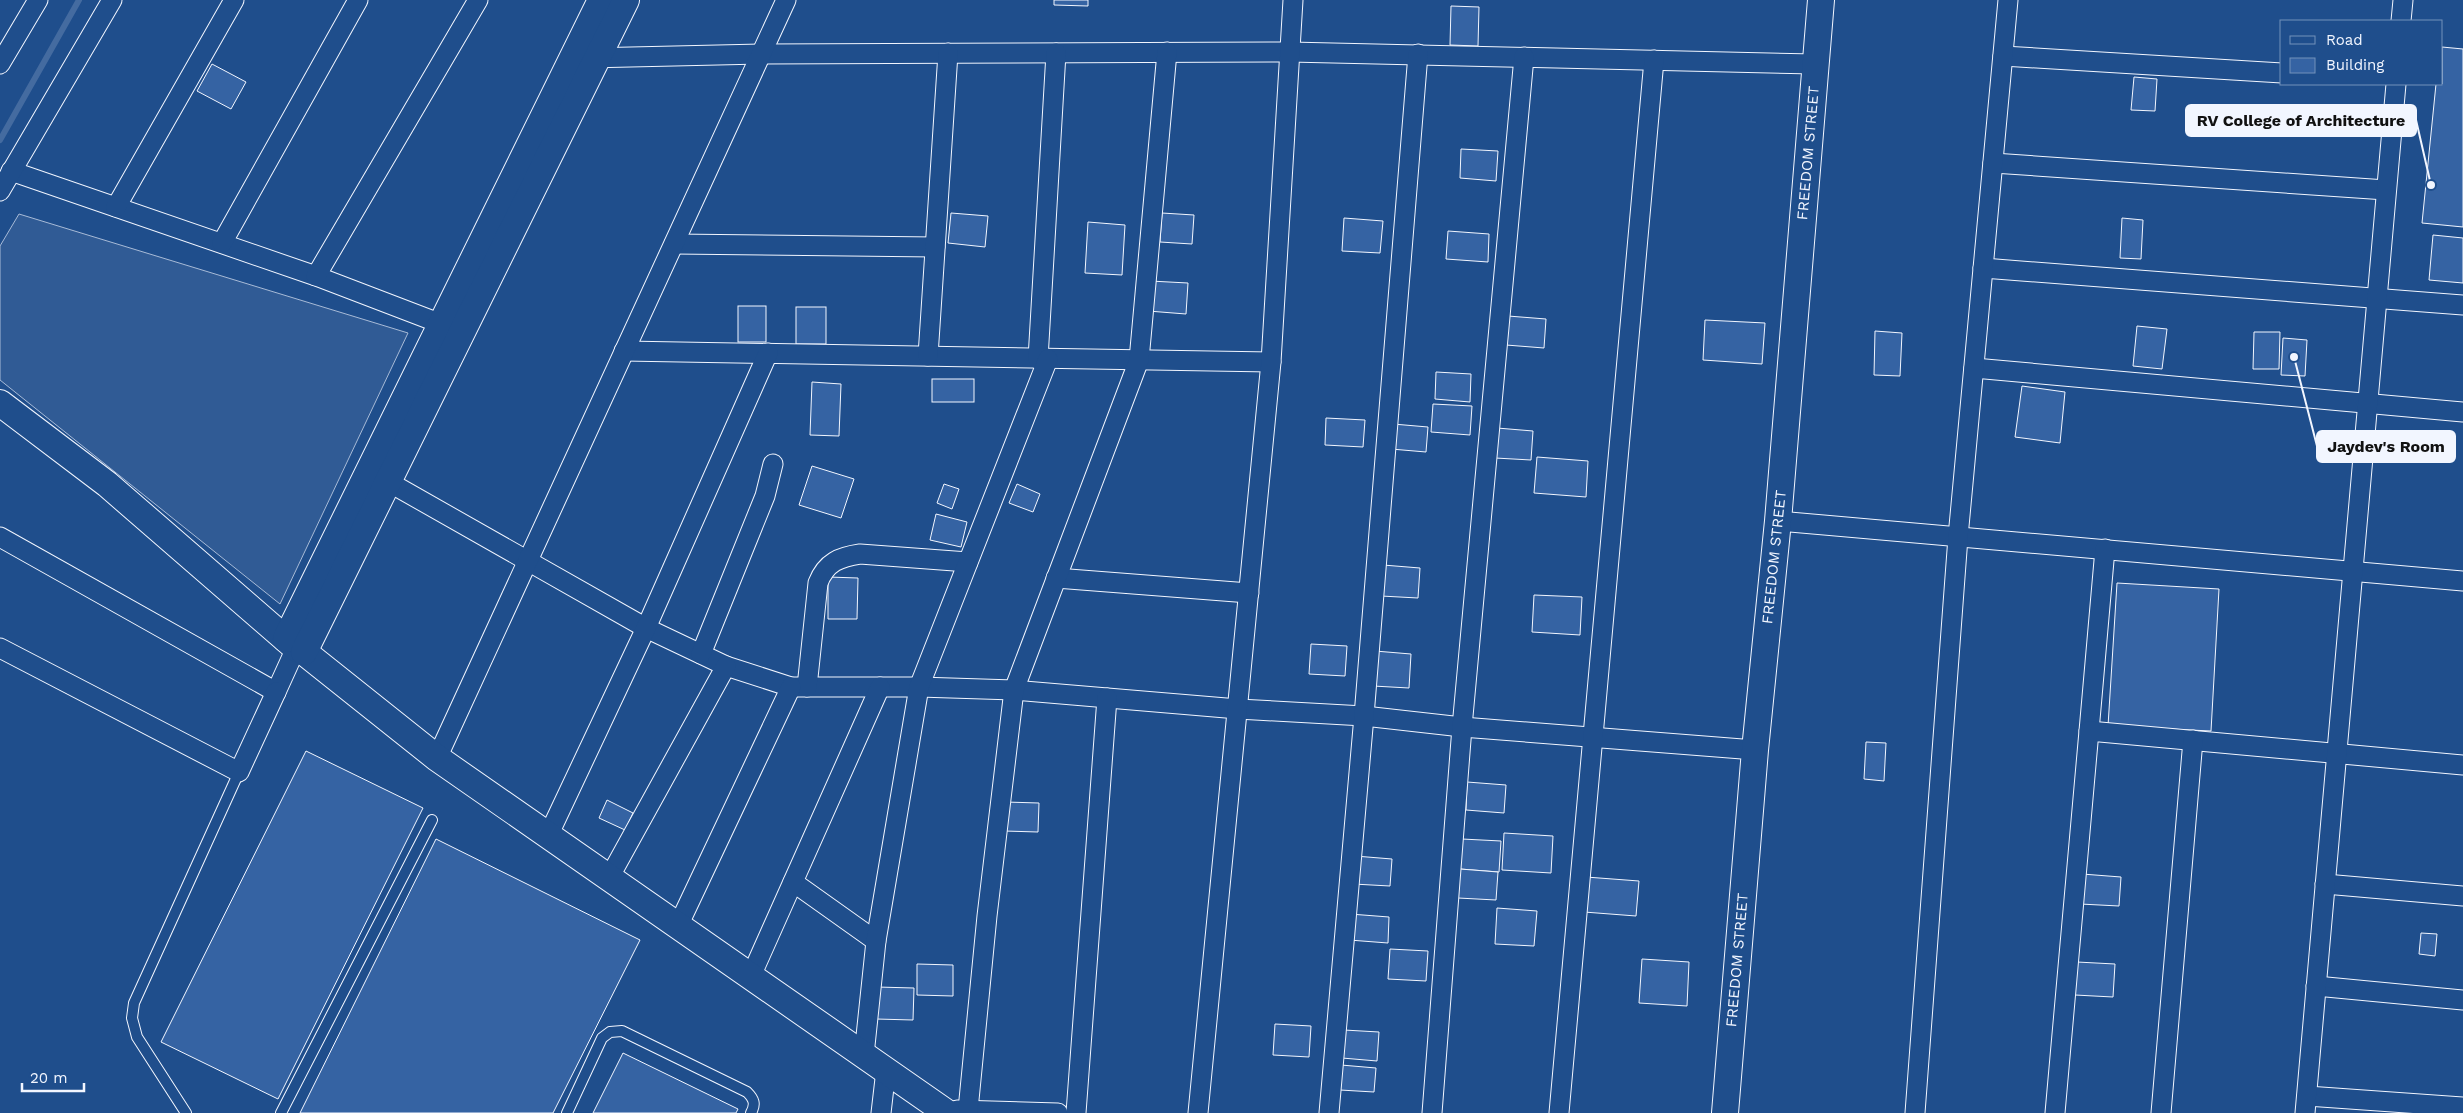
<svg xmlns="http://www.w3.org/2000/svg" width="2463" height="1113" viewBox="0 0 2463 1113" font-family="'Work Sans',sans-serif">
<rect width="100%" height="100%" fill="#1f4e8c"/>
<!-- built -->
<path fill="#305b95" stroke="#a8bbd7" d="M19 214 408 333 280 604 0 380V246Z"/>
<g fill="none" stroke-linecap="round" stroke-linejoin="round">
<!-- stream -->
<path stroke="#446ba0" stroke-width="6" d="M0 140 79 0"/>
</g>
<!-- building -->
<g fill="#3563a3" stroke="#f2f6ff">
<path d="M1054 0H1088V6L1054 5Z"/>
<path d="M1451 6 1479 7 1478 46 1450 45Z"/>
<path d="M2442 47 2463 49V227L2422 223 2436 84H2442Z"/>
<path d="M212 64 246 82 231 109 197 91Z"/>
<path d="M2134 77 2157 79 2155 111 2131 110Z"/>
<path d="M1461 149 1498 151 1496 181 1460 178Z"/>
<path d="M951 213 988 216 985 247 948 243Z"/>
<path d="M1162 213 1194 215 1192 244 1160 242Z"/>
<path d="M1344 218 1383 221 1380 253 1342 251Z"/>
<path d="M2122 218 2143 220 2141 259 2120 258Z"/>
<path d="M1088 222 1125 225 1122 275 1085 273Z"/>
<path d="M1448 231 1489 234 1488 262 1446 259Z"/>
<path d="M2433 235 2463 238V283L2429 280Z"/>
<path d="M1150 281 1188 283 1186 314 1148 311Z"/>
<rect x="738" y="306" width="28" height="36"/>
<rect x="796" y="307" width="30" height="37"/>
<path d="M1508 316 1546 319 1544 348 1506 345Z"/>
<path d="M1705 320 1765 323 1762 364 1703 360Z"/>
<path d="M2137 326 2167 329 2162 369 2133 366Z"/>
<path d="M1875 331 1902 333 1900 376 1874 375Z"/>
<path d="M2254 332H2280L2279 369H2253Z"/>
<path d="M2283 338 2307 340 2305 376 2281 375Z"/>
<path d="M1436 372 1471 374 1470 402 1435 399Z"/>
<rect x="932" y="379" width="42" height="23"/>
<path d="M812 382 841 384 839 436 810 435Z"/>
<path d="M2022 386 2065 392 2060 443 2015 437Z"/>
<path d="M1433 404 1472 406 1470 435 1431 432Z"/>
<path d="M1326 418 1365 420 1363 447 1325 445Z"/>
<path d="M1393 424 1428 427 1426 452 1391 449Z"/>
<path d="M1497 428 1533 431 1531 460 1495 458Z"/>
<path d="M1537 457 1588 461 1586 497 1534 493Z"/>
<path d="M812 466 854 479 841 518 799 505Z"/>
<path d="M944 484 959 489 952 509 937 503Z"/>
<path d="M1017 484 1040 494 1033 512 1009 503Z"/>
<path d="M936 514 967 522 961 547 930 540Z"/>
<path d="M1383 565 1420 568 1418 598 1381 596Z"/>
<path d="M828 577 858 578 857 619H828Z"/>
<path d="M2117 583 2219 589 2211 731 2108 726Z"/>
<path d="M1534 595 1582 597 1580 635 1532 632Z"/>
<path d="M1311 644 1347 646 1345 676 1309 674Z"/>
<path d="M1375 651 1411 654 1409 688 1373 686Z"/>
<path d="M1866 742 1886 743 1884 781 1864 779Z"/>
<path d="M306 751 423 808 278 1099 161 1042Z"/>
<path d="M1467 782 1506 785 1504 813 1466 810Z"/>
<path d="M607 800 633 813 625 830 599 818Z"/>
<path d="M1005 802 1039 803 1038 832 1004 831Z"/>
<path d="M1504 833 1553 836 1551 873 1502 870Z"/>
<path d="M436 839 640 940 553 1113H300Z"/>
<path d="M1462 839 1501 841 1499 872 1460 869Z"/>
<path d="M1355 856 1392 859 1390 886 1353 884Z"/>
<path d="M1460 869 1498 872 1496 900 1458 898Z"/>
<path d="M2082 874 2121 877 2119 906 2080 904Z"/>
<path d="M1586 877 1639 881 1636 916 1584 912Z"/>
<path d="M1497 908 1537 911 1534 946 1495 944Z"/>
<path d="M1350 914 1389 917 1388 943 1349 940Z"/>
<path d="M2421 933 2437 934 2435 956 2419 954Z"/>
<path d="M1390 949 1428 951 1426 981 1388 979Z"/>
<path d="M1642 959 1689 962 1687 1006 1639 1003Z"/>
<path d="M2077 962 2115 964 2113 997 2075 995Z"/>
<path d="M917 964 953 965V996L917 995Z"/>
<path d="M877 987 914 988 913 1020 876 1019Z"/>
<path d="M1275 1024 1311 1026 1309 1057 1273 1055Z"/>
<path d="M1344 1030 1379 1032 1377 1061 1342 1058Z"/>
<path d="M623 1053 738 1109 736 1113H593Z"/>
<path d="M1341 1065 1376 1068 1374 1092 1340 1090Z"/>
</g>
<g fill="none" stroke-linecap="round" stroke-linejoin="round">
<defs>
<g id="lane">
<path d="M186 1113 137 1037 132 1018 134 1003 239 772"/>
<path d="M281 1113 432 820"/>
<path d="M567 1113 602 1038 610 1032 622 1031 747 1092C754 1099 756 1104 751 1113"/>
</g>
<g id="street">
<path d="M2401 21 2403 0"/>
<path d="M2003 56 2282 73"/>
<path d="M587 58 761 54 1290 52 1815 64"/>
<path d="M0 64 38 0"/>
<path d="M1993 163 2386 190"/>
<path d="M11 171 316 276 452 328"/>
<path d="M0 191 112 0"/>
<path d="M116 207 234 0"/>
<path d="M222 243 358 0"/>
<path d="M674 244 935 247"/>
<path d="M1983 268 2463 305"/>
<path d="M316 276 478 0"/>
<path d="M624 351 1271 362"/>
<path d="M928 356 948 53"/>
<path d="M1038 359 1056 53"/>
<path d="M1974 368 2463 412"/>
<path d="M378 476 646 628 726 666 791 687H919L1014 690 1238 709 1364 716 1462 727 1755 750"/>
<path d="M1778 521 2463 581"/>
<path d="M0 537 276 692 296 648"/>
<path d="M1056 578 1249 593"/>
<path d="M0 648 239 772 276 692"/>
<path d="M701 654 765 496 773 464"/>
<path d="M807 687 818 583C826 562 840 557 860 554L968 562"/>
<path d="M2089 731 2105 549"/>
<path d="M437 758 786 0"/>
<path d="M548 836 646 628 768 353"/>
<path d="M609 878 726 666"/>
<path d="M793 882 876 941"/>
<path d="M2325 884 2463 896"/>
<path d="M678 926 791 687"/>
<path d="M751 976 880 687"/>
<path d="M2316 986 2463 1000"/>
<path d="M864 1055 876 941 919 687 1048 359"/>
<path d="M2307 1096 2463 1107"/>
<path d="M957 1110 1058 1113"/>
<path d="M968 1110 987 916 1014 690 1139 360 1167 52"/>
<path d="M881 1113 886 1070"/>
<path d="M1076 1113 1107 698"/>
<path d="M1198 1113 1271 362 1293 0"/>
<path d="M1329 1113 1364 716 1418 54"/>
<path d="M1432 1113 1462 727 1524 57"/>
<path d="M1559 1113 1654 60"/>
<path d="M1915 1113 1958 537 2008 0"/>
<path d="M2055 1113 2089 731 2463 765"/>
<path d="M2161 1113 2193 740"/>
<path d="M2305 1113 2396 84"/>
</g>
<g id="secondary">
<path d="M0 403 107 484 296 648 304 652 437 758 947 1113"/>
<path d="M286 639 601 0"/>
<path d="M304 652 626 0"/>
<path d="M1725 1113 1755 750 1778 521 1821 0"/>
</g>
</defs>
<!-- lane casing -->
<use href="#lane" stroke="#f2f6ff" stroke-width="12"/>
<!-- street casing -->
<use href="#street" stroke="#f2f6ff" stroke-width="21"/>
<!-- secondary casing -->
<use href="#secondary" stroke="#f2f6ff" stroke-width="28"/>
<!-- lane -->
<use href="#lane" stroke="#1f4e8c" stroke-width="10"/>
<!-- street -->
<use href="#street" stroke="#1f4e8c" stroke-width="19"/>
<!-- secondary -->
<use href="#secondary" stroke="#1f4e8c" stroke-width="26"/>
</g>
<g text-anchor="middle" dominant-baseline="central" stroke-width="4" stroke-linejoin="round" paint-order="stroke">
<!-- street labels -->
<g font-size="15" fill="#f2f6ff" stroke="#1f4e8c">
<text transform="translate(1808 153) rotate(-85)">FREEDOM STREET</text>
<text transform="translate(1774 557) rotate(-84)">FREEDOM STREET</text>
<text transform="translate(1737 960) rotate(-85)">FREEDOM STREET</text>
</g>
</g>
<!-- callouts -->
<path fill="none" stroke="#f2f6ff" stroke-width="2" d="M2431 185L2416 120M2294 357L2317 446"/>
<g fill="#f2f6ff" stroke="#1f4e8c" stroke-width="2">
<circle cx="2431" cy="185" r="5"/>
<circle cx="2294" cy="357" r="5"/>
</g>
<g fill="#f2f6ff" stroke="#f2f6ff" stroke-width="2">
<rect x="2186" y="105" width="230" height="31" rx="5"/>
<rect x="2317" y="431" width="138" height="31" rx="5"/>
</g>
<g font-size="16" text-anchor="middle" font-weight="bold" fill="#111">
<text x="2301" y="126">RV College of Architecture</text>
<text x="2386" y="452">Jaydev's Room</text>
</g>
<!-- legend -->
<rect x="2280" y="20" width="162" height="65" fill="#1f4e8c" stroke="#7391ba"/>
<rect x="2290" y="36" width="25" height="8" fill="#1f4e8c" stroke="#7391ba"/>
<text x="2326" y="45" font-size="15" fill="#f2f6ff">Road</text>
<rect x="2290" y="58" width="25" height="15" fill="#3563a3" stroke="#7391ba"/>
<text x="2326" y="70" font-size="15" fill="#f2f6ff">Building</text>
<!-- scale -->
<path d="M22 1083v8h62v-8" fill="none" stroke="#f2f6ff" stroke-width="2.5"/>
<text x="30" y="1083" font-size="15" fill="#f2f6ff" stroke="#1f4e8c" stroke-width="4" paint-order="stroke">20 m</text>
</svg>
